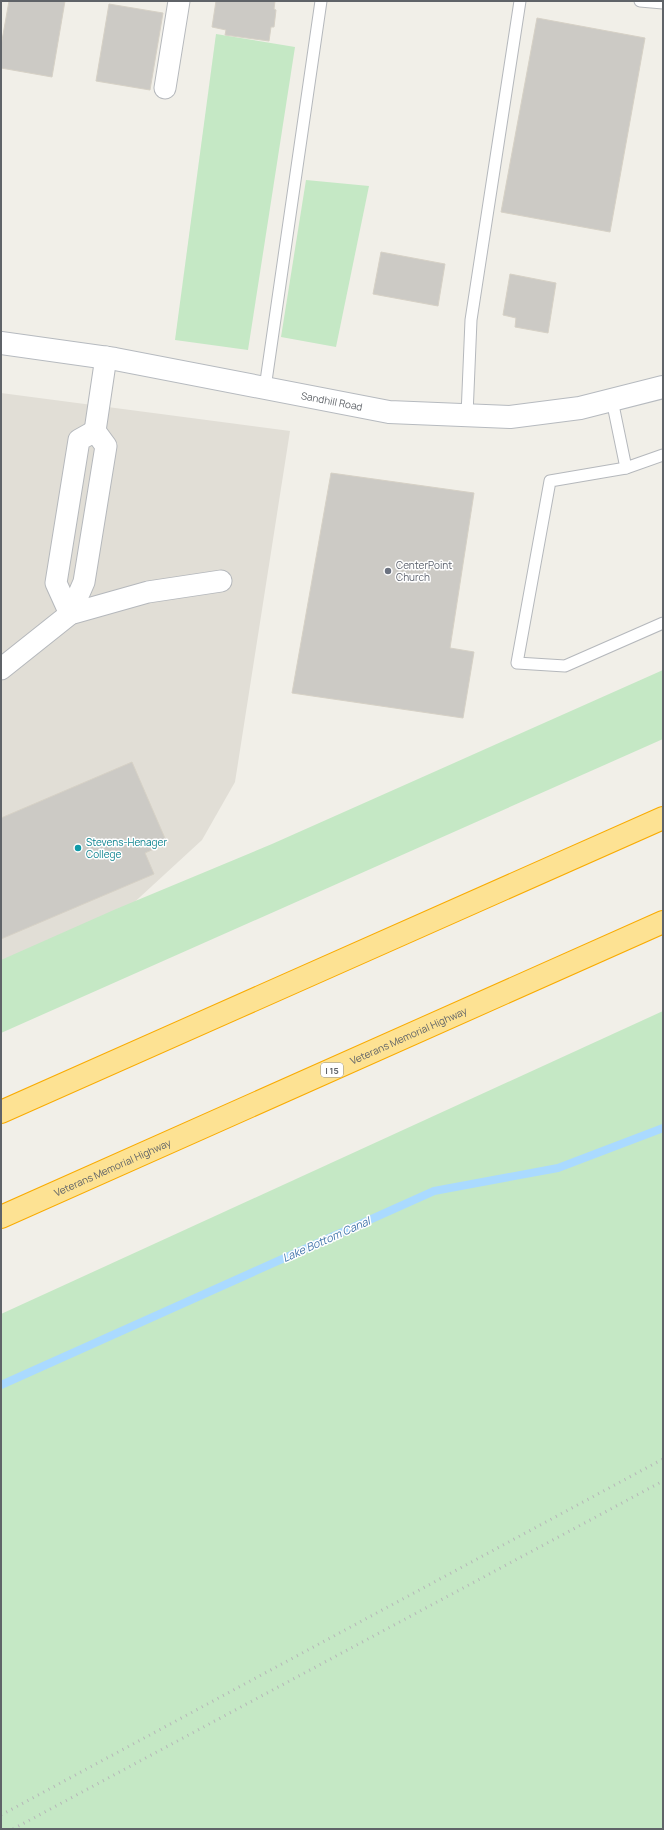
<svg xmlns="http://www.w3.org/2000/svg" width="664" height="1830" viewBox="0 0 664 1830" font-family="Manrope,sans-serif">
<rect width="100%" height="100%" fill="#f1efe8"/>
<!-- education -->
<path fill="#e1ded6" d="M1 393 290 431 235 782 202 840 127 909 1 968Z"/>
<!-- green -->
<g fill="#c5e8c5">
<path d="M216 34 295 47 248 350 175 340Z"/>
<path d="M306 180 369 186 336 347 281 337Z"/>
<path d="M663 670V739L1 1033V960L116 909 272 844Z"/>
<path d="M663 1011V1829H1V1314Z"/>
</g>
<g fill="none" stroke-linecap="round" stroke-linejoin="round">
<!-- stream -->
<path stroke="#aadaff" stroke-width="8" d="M1 1385 434 1191 558 1168 663 1128"/>
</g>
<!-- building -->
<g fill="#cccac5" stroke="#d6d1c6">
<path d="M9 1H65L52 77 1 68V46Z"/>
<path d="M216 1H275L274 9 276 10 274 27H271L269 41 225 35 226 30 212 27Z"/>
<path d="M109 4 163 13 150 90 96 81Z"/>
<path d="M537 18 645 38 610 232 501 212Z"/>
<path d="M381 252 445 264 438 306 373 294Z"/>
<path d="M510 274 556 283 548 333 515 327 516 318 503 315Z"/>
<path d="M331 473 474 493 450 648 474 652 463 718 292 693Z"/>
<path d="M132 762 167 843 145 853 154 874 1 939V818Z"/>
</g>
<g fill="none" stroke-linecap="round" stroke-linejoin="round">
<defs>
<g id="lane">
<path d="M640 1 663 3"/>
<path d="M265 388 321 1"/>
<path d="M612 400 626 468 663 455"/>
<path d="M467 415 471 320 520 1"/>
<path d="M626 468 550 481 517 663 565 666 663 623"/>
</g>
<g id="street">
<path d="M165 88 179 1"/>
<path d="M70 614 84 582 106 446 95 431 106 357"/>
<path d="M70 614 56 583 79 440 95 431"/>
<path d="M1 669 70 614 148 592 221 581"/>
</g>
<g id="secondary">
<path id="s1" d="M1 343 115 359 389 412 510 417 580 408 663 387"/>
</g>
<g id="highway">
<path d="M1 1112 663 818"/>
<path id="s2" d="M1 1217 663 922"/>
</g>
</defs>
<!-- lane casing -->
<use href="#lane" stroke="#b5b8bc" stroke-width="13"/>
<!-- street casing -->
<use href="#street" stroke="#b5b8bc" stroke-width="23"/>
<!-- secondary casing -->
<use href="#secondary" stroke="#b6babf" stroke-width="24"/>
<!-- highway casing -->
<use href="#highway" stroke="#f9ab00" stroke-width="24"/>
<!-- lane -->
<use href="#lane" stroke="#fff" stroke-width="11"/>
<!-- street -->
<use href="#street" stroke="#fff" stroke-width="21"/>
<!-- secondary -->
<use href="#secondary" stroke="#fff" stroke-width="22"/>
<!-- highway -->
<use href="#highway" stroke="#fde293" stroke-width="22"/>
<!-- rail -->
<g stroke="#b6b7b8" stroke-width="3" stroke-dasharray="1 5" stroke-linecap="butt">
<path d="M1 1815 663 1459"/>
<path d="M13 1829 663 1481"/>
</g>
</g>
<!-- markers -->
<circle fill="#6b7280" stroke="#fff" stroke-width="1.5" cx="388" cy="571" r="4"/>
<circle fill="#0f9aa8" stroke="#fff" stroke-width="1.5" cx="78" cy="848" r="4"/>
<g text-anchor="middle" dominant-baseline="central" stroke-width="3" stroke-linejoin="round" paint-order="stroke">
<!-- shield labels -->
<rect fill="#fff" stroke="#8f9295" stroke-width="1" x="321" y="1063" width="22" height="14" rx="3"/>
<g font-size="9" font-weight="bold" fill="#5f6368">
<text x="332" y="1070">I 15</text>
</g>
<!-- street labels -->
<g font-size="10" fill="#5f6368" stroke="#fff">
<text stroke="none"><textPath href="#s1" startOffset="336">Sandhill Road</textPath></text>
<text stroke="none"><textPath href="#s2" startOffset="446">Veterans Memorial Highway</textPath></text>
<text stroke="none"><textPath href="#s2" startOffset="122">Veterans Memorial Highway</textPath></text>
</g>
<!-- worship labels -->
<g font-size="10" fill="#5b616d" stroke="#fff" text-anchor="start">
<text x="396" y="565">CenterPoint<tspan x="396" dy="12">Church</tspan></text>
</g>
<!-- culture labels -->
<g font-size="10" fill="#0d838f" stroke="#fff" text-anchor="start">
<text x="86" y="842">Stevens-Henager<tspan x="86" dy="12">College</tspan></text>
</g>
<!-- water labels -->
<g font-size="11" font-style="italic" fill="#4174aa" stroke="#fff">
<text transform="translate(326 1239) rotate(-24)">Lake Bottom Canal</text>
</g>
</g>
<!-- border -->
<rect width="664" height="1830" fill="none" stroke="#5f6368" stroke-width="4"/>
</svg>
